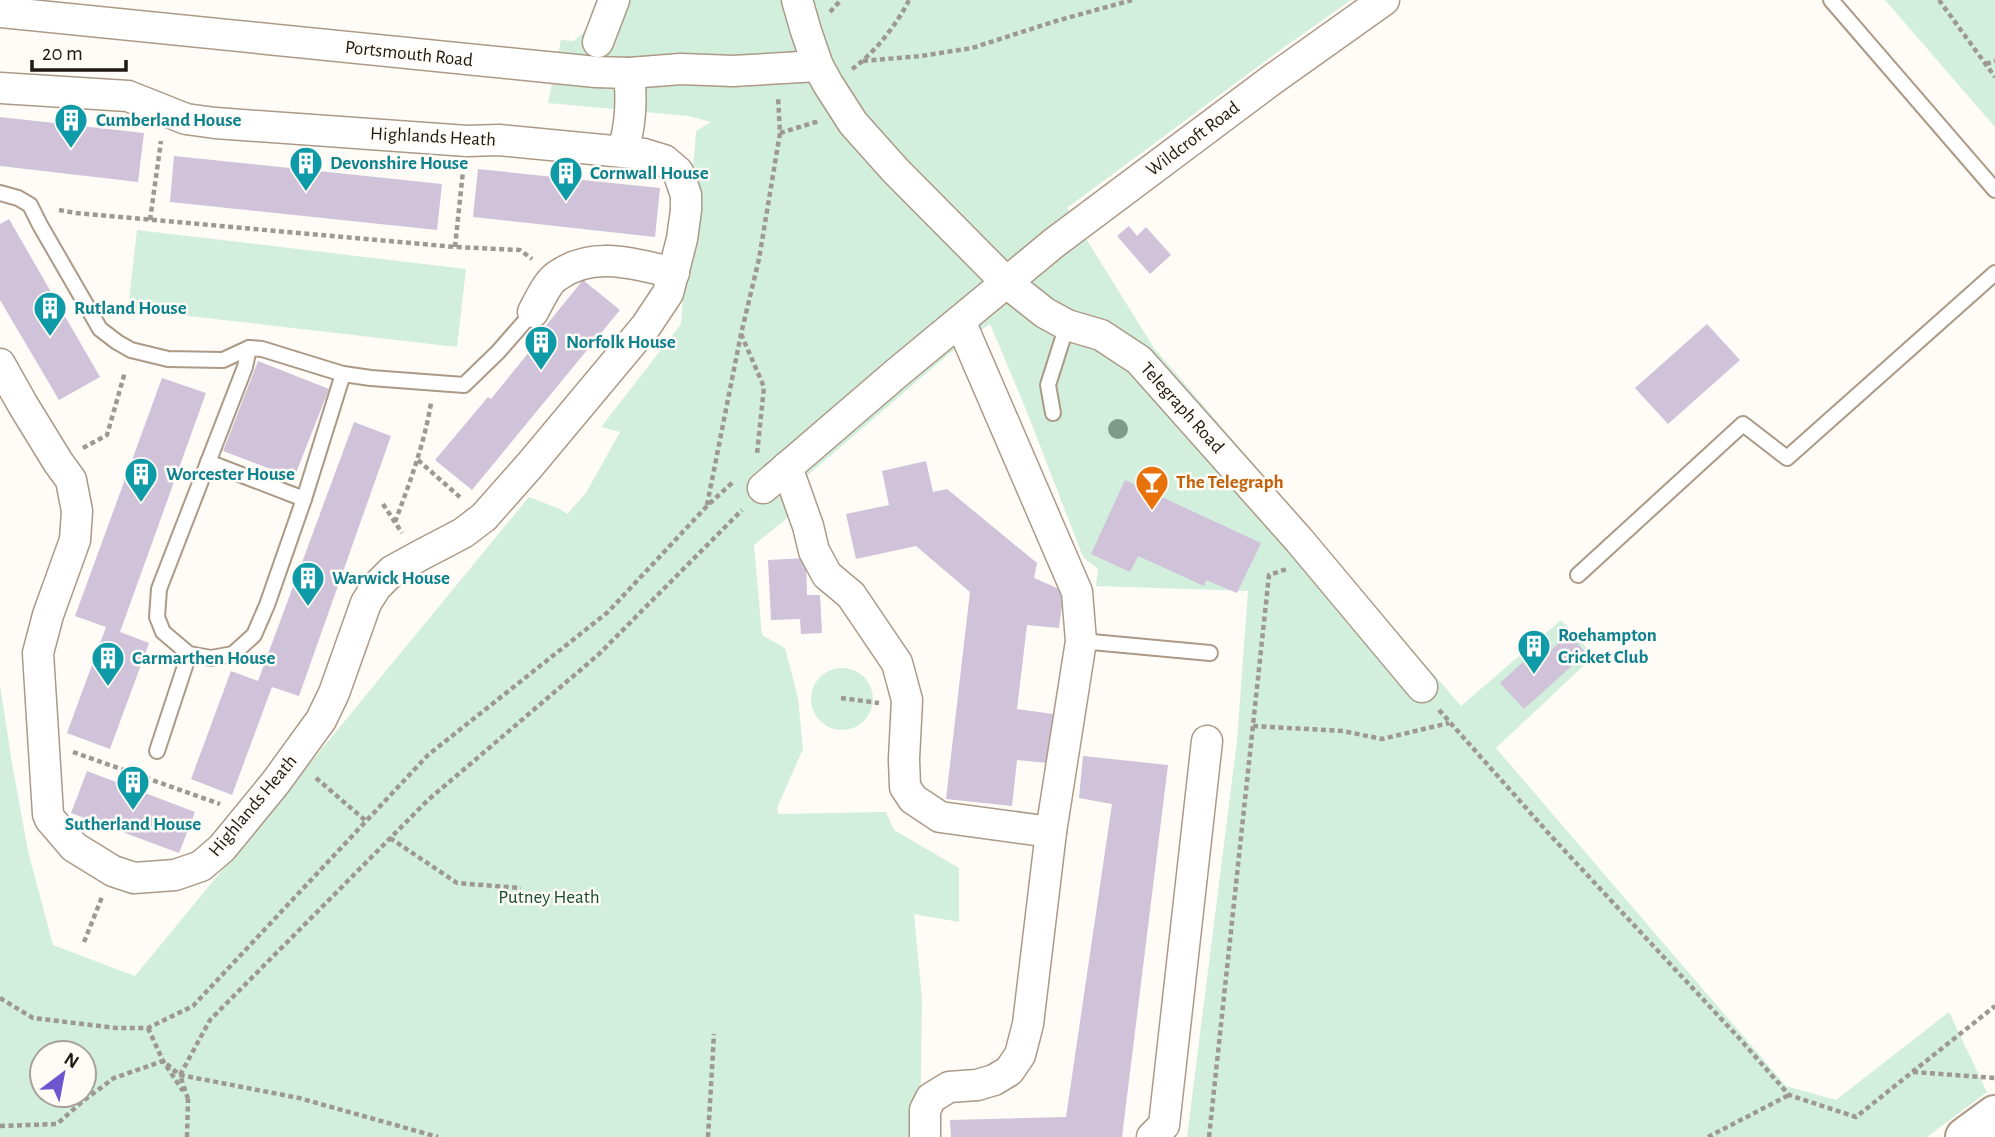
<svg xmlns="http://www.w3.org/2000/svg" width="1995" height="1137" viewBox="0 0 1995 1137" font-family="'Alegreya Sans',sans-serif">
<rect width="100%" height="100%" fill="#fffbf7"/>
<!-- green -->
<g fill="#d2eedc" fill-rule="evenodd">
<path d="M596 0H1351L1283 48 1067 208 1154 348 1461 706 1561 620 1594 656 1496 748 1786 1086 1836 1100 1949 1012 1987 1092 1927 1137H1187L1237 741 1248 591 1096 586 1098 569 1083 557 1027 412 990 324 950 353 781 498 796 511 754 545 762 635 785 648 798 698 803 749 777 808 778 814 886 812 894 830 959 868V922L914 914 922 999 920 1137H0V685L12 763 28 851 53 945 135 976 529 497 560 509 567 514 586 493 620 432 601 427 681 324 696 131 711 122 688 116 548 103 561 40 573 41 582 34 586 28ZM42 1053H84V1095H42Z"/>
<path d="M1885 0H1995V127Z"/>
<path d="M137 230 466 269 457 347 128 309Z"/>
<circle cx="842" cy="699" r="31"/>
</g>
<!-- building -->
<g fill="#d0c2d8">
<path d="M0 117 144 133 138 182 0 166Z"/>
<path d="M174 156 442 184 437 230 170 202Z"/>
<path d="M478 169 660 188 655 237 473 217Z"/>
<path d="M9 219 100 377 59 400 0 300V224Z"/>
<path d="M1129 226 1137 236 1146 227 1171 255 1150 274 1117 236Z"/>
<path d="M583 280 620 310 472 490 435 460 488 397 491 399 534 346 531 344Z"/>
<path d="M1707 324 1740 360 1668 424 1635 388Z"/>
<path d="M258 361 329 389 294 478 223 451Z"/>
<path d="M162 378 206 393 120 632 149 643 110 749 67 733 106 627 75 616Z"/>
<path d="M354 422 391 436 299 696 272 687 232 795 191 779 231 671 258 681Z"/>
<path d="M926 461 933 492 947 489 1037 563 1034 578 1064 591 1059 628 1027 625 1017 709 1053 714 1048 763 1017 760 1012 806 946 799 970 592 916 546 856 559 846 514 889 505 882 471Z"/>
<path d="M1125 480 1261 543 1237 593 1206 580 1204 586 1138 556 1130 572 1091 554Z"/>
<path d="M806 558 807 595H820L822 633 801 634 800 619 771 620 768 560Z"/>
<path d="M1569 634 1586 653 1524 709 1500 683 1523 662 1530 669Z"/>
<path d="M1083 756 1168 765 1122 1137H951L950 1120 1066 1117 1112 804 1079 798Z"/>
<path d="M87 771 195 812 179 853 71 813Z"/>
</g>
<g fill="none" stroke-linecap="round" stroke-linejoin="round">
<defs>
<g id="service">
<path d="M1831 0 1995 190"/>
<path d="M0 193 18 198 30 205 40 225 100 329 117 342 131 350 168 359 223 360 249 348 262 349 343 374 371 378 464 385 498 352 533 312"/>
<path d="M249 348 245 367 159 589 157 617 163 632 189 654 211 658 233 654 254 635 267 605 304 499 343 374"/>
<path d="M1053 413 1048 385 1067 325"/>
<path d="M208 462 304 499"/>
<path d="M1578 575 1743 424 1787 458 1995 273"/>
<path d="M1081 641 1210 653"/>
<path d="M157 751 189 654"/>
</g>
<g id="minor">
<path d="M797 0 806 31 818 66 828 84 853 123 895 170 1007 283 1045 313 1067 325 1101 335 1139 360 1299 540 1422 687"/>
<path d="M0 12 596 72 629 73 681 69 733 71 818 66"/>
<path d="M598 42 614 0"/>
<path d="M0 88 128 96 186 119 215 123 467 141 499 140 644 154 664 160 678 172 686 195V210L682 239 668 293 646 326 530 465 484 517 463 533 421 555 392 571 376 587 366 603 334 693 321 720 276 782 222 848 201 866 175 875 134 878 113 871 74 847 50 819 48 814 38 653 48 615 75 540 77 511 71 480 58 462 23 405 0 364"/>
<path d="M623 150C631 125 632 100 629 73"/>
<path d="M533 312C538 303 548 281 557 276 593 250 635 264 674 273"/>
<path d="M787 467 808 526 814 551 827 575 851 595 897 663 907 700 904 759 905 787 913 799 940 817 1051 832"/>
<path d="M763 488 898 372 1054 243 1273 79 1384 0"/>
<path d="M925 1137V1110L931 1098 949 1087 977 1085 994 1080 1009 1071 1020 1055 1028 1024 1051 832 1081 641 1077 592 960 321"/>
<path d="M1152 1137 1164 1125 1207 741"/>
</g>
<path id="trunk" d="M1965 1137 1995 1115"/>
</defs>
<!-- service casing -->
<use href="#service" stroke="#ac9986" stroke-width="18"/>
<!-- minor casing -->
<use href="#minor" stroke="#ac9986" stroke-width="33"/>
<!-- trunk casing -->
<use href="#trunk" stroke="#ac9986" stroke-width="42"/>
<!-- path -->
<g stroke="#9d9892" stroke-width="4.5" stroke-dasharray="5 3.5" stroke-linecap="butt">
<path d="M1939 0 1995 77"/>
<path d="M830 12 841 0"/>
<path d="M863 61 921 56 972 48 1056 21 1132 0"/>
<path d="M1986 64 1995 61"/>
<path d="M852 69C873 55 898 23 909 0"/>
<path d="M780 133 819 121"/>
<path d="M59 210 76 213 455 247 520 250 532 259"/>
<path d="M150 220 161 141"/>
<path d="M455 247 463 171"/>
<path d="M741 334 764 387 757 454"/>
<path d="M83 448 107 435 125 372"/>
<path d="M418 460 462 499"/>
<path d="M383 504 402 533"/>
<path d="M707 505 741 334 759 259 780 133 778 97"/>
<path d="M395 522C410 482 424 445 431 403"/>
<path d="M841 698 879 703"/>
<path d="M1439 710 1551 836 1739 1038 1789 1095 1856 1117 1995 1006"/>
<path d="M1253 726 1343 731 1382 739 1449 723"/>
<path d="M73 752 220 804"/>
<path d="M316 778 366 821"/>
<path d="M390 838 457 883 521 888"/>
<path d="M84 942 102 897"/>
<path d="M0 998 33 1018 116 1028H148L193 1006 428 755 608 612 707 506 733 482"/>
<path d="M148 1028 163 1061 183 1091"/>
<path d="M1913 1072 1995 1078"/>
<path d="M188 1099 180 1075 210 1020 428 800 598 655 742 510"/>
<path d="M0 1126 57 1124 83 1101 114 1078 163 1061 180 1075 299 1098 438 1137"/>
<path d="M187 1137 188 1099"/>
<path d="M708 1137 714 1034"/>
<path d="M1209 1137 1269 575 1287 569"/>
<path d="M1708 1137 1789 1095"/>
</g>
<!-- service -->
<use href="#service" stroke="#fff" stroke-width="14"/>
<!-- minor -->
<use href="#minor" stroke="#fff" stroke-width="30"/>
<!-- trunk -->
<use href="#trunk" stroke="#fff" stroke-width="38"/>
</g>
<!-- trees -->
<circle fill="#7e9b8a" cx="1118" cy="429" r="10"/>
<!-- icons -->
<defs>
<symbol id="building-pin" viewBox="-11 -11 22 30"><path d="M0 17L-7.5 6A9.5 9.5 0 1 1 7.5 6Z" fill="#0f9aa8" stroke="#fffbf7"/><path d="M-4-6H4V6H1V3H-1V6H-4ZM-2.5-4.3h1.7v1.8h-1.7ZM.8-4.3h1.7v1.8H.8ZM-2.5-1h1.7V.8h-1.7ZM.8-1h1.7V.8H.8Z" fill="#fff"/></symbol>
<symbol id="bar-pin" viewBox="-11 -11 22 30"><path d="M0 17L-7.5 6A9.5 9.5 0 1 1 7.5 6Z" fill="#e8710a" stroke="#fffbf7"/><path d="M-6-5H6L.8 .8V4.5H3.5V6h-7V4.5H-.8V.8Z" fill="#fff"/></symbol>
</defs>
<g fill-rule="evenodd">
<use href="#building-pin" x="52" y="101" width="38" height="52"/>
<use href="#building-pin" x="287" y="144" width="38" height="52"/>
<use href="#building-pin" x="547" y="154" width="38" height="52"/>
<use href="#building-pin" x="31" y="289" width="38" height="52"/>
<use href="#building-pin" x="522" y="323" width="38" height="52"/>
<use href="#building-pin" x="122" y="455" width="38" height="52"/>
<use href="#bar-pin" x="1133" y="463" width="38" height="52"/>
<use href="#building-pin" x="289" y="559" width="38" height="52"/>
<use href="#building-pin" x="1515" y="627" width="38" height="52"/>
<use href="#building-pin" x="89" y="639" width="38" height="52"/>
<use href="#building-pin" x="114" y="763" width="38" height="52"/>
</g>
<g text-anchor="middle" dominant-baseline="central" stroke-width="5" stroke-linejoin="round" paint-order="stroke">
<!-- street labels -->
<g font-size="19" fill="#201912" stroke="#fffbf7">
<text transform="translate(409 54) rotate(6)">Portsmouth Road</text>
<text transform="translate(433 137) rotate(3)">Highlands Heath</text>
<text transform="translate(1193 139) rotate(-37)">Wildcroft Road</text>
<text transform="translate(1182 408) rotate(48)">Telegraph Road</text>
<text transform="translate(253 806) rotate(-50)">Highlands Heath</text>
</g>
<!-- culture labels -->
<g font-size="19" font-weight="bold" fill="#0d838f" stroke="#fffbf7" text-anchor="start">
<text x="96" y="120">Cumberland House</text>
<text x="330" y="163">Devonshire House</text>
<text x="590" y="173">Cornwall House</text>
<text x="74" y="308">Rutland House</text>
<text x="566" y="342">Norfolk House</text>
<text x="166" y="474">Worcester House</text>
<text x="332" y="578">Warwick House</text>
<text x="1558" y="635">Roehampton<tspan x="1558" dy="22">Cricket Club</tspan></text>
<text x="132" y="658">Carmarthen House</text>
<text x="133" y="824" text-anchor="middle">Sutherland House</text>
</g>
<!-- food labels -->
<g font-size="19" font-weight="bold" fill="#c56008" stroke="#fffbf7" text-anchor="start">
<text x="1176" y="482">The Telegraph</text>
</g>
<!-- park labels -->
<g font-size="19" fill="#154c30" stroke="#fffbf7">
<text x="549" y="897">Putney Heath</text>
</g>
</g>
<!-- north arrow -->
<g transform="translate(63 1074) rotate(32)"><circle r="33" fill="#fffbf7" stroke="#a6a19b" stroke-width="2"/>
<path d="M0-5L12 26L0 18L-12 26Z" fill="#6c55cf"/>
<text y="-10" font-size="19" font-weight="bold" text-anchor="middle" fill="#201912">N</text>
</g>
<!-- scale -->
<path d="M32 60v10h94v-10" fill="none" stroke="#201912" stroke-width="3.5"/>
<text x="42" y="60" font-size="21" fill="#201912" stroke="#fffbf7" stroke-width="5" paint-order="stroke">20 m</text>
</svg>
